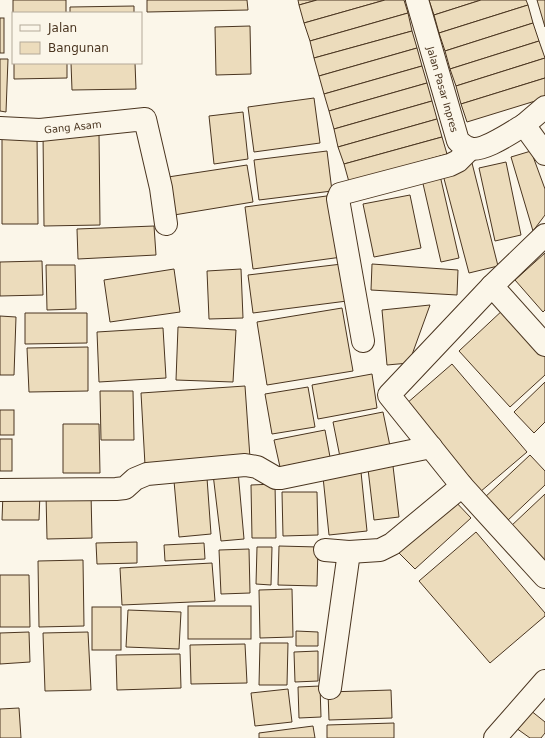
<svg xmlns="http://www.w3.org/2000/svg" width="545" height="738" viewBox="0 0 545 738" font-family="'DejaVu Sans',sans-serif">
<rect width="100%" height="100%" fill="#fbf6e9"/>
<!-- building -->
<g fill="#ecdcbc" stroke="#4a3520">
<rect x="13" y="0" width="53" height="13"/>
<path d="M147 0H247L248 10 147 12Z"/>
<path d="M298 0H317L299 5Z"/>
<path d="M317 0H385L304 23 299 5Z"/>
<path d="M385 0H404L408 13 310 41 304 23Z"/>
<path d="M429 0H481L434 15Z"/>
<path d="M481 0H526L528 5 439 33 434 15Z"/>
<path d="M537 0H545V27Z"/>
<path d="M528 5 533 23 445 51 439 33Z"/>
<path d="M134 6V13H70V7Z"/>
<path d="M408 13 412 31 314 58 310 41Z"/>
<rect x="0" y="18" width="4" height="35"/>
<path d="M533 23 539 41 450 69 445 51Z"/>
<path d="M250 26 251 74 216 75 215 27Z"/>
<path d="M412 31 417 48 319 76 314 58Z"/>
<path d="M539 41 545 58 456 86 450 69Z"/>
<path d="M417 48 422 66 324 94 319 76Z"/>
<path d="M545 58V78L461 104 456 86Z"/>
<path d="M0 59H8L6 112 0 111Z"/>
<path d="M14 63H67V78L14 79Z"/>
<path d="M71 63H135L136 89 72 90Z"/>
<path d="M422 66 427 83 329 111 324 94Z"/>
<path d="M545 78V98L467 122 461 104Z"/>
<path d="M427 83 432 101 334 129 329 111Z"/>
<path d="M314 98 320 143 254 152 248 107Z"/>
<path d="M432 101 437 119 338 147 334 129Z"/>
<path d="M243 112 248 159 214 164 209 116Z"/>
<path d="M437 119 442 137 344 164 338 147Z"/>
<path d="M43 133H99L100 225 44 226Z"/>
<path d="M37 135 38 224H2V136Z"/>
<path d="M442 137 447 154 349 182 344 164Z"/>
<path d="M327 151 332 191 259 200 254 160Z"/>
<path d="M531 151 545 189V215L533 231 511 157Z"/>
<path d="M506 162 521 235 495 241 479 168Z"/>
<path d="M472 163 498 266 469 273 442 171Z"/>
<path d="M247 165 253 202 174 215 168 177Z"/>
<path d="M439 171 459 258 441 262 421 175Z"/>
<path d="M334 195 342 257 253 269 245 207Z"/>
<path d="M410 195 421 248 374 257 363 204Z"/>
<path d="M154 226 156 255 78 259 77 229Z"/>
<path d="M545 253V310L543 312 515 280Z"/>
<path d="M42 261 43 295 0 296V262Z"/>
<path d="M342 264 347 301 253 313 248 275Z"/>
<path d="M372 264 458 270 457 295 371 290Z"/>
<path d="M46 265H75L76 309 47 310Z"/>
<path d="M174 269 180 312 110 322 104 280Z"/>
<path d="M241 269 243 318 209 319 207 271Z"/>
<path d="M430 305 409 363 387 365 382 310Z"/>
<path d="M342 308 353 371 267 385 257 322Z"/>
<path d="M505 308 545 352V375L510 407 459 351Z"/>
<path d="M25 313H87V343L25 344Z"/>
<path d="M0 316 16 317 14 375H0Z"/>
<path d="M178 327 236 330 233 382 176 380Z"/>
<path d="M163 328 166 378 99 382 97 332Z"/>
<path d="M88 347V391L29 392 27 348Z"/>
<path d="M452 364 527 452 480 492 406 404Z"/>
<path d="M372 374 377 408 318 419 312 385Z"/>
<path d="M545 382V422L534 433 514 412Z"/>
<path d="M245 386 250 458 145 465 141 393Z"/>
<path d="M308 387 315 427 272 434 265 394Z"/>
<path d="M100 391H133L134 440H101Z"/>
<rect x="0" y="410" width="14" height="25"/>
<path d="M383 412 390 446 340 457 333 422Z"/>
<path d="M63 424H99L100 473H63Z"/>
<path d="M325 430 330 457 280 467 274 440Z"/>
<rect x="0" y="439" width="12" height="32"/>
<path d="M530 455 545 471V485L506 522 483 499Z"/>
<path d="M393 466 399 517 374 520 368 469Z"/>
<path d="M238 471 244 539 221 541 213 474Z"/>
<path d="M361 472 367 531 329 535 323 477Z"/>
<path d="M207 478 211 534 179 537 174 481Z"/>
<path d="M275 484 276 538H252L251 485Z"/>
<path d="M282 492H317L318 535 283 536Z"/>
<path d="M3 493H40L39 520H2Z"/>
<path d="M91 493 92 538 47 539 46 494Z"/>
<path d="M545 494V565L510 527Z"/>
<path d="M453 499 471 518 415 569 397 551Z"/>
<path d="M476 532 545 613V616L490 663 419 581Z"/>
<path d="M137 542V563L97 564 96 543Z"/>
<path d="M204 543 205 559 165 561 164 545Z"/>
<path d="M279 546 318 547 317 586 278 585Z"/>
<path d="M257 547H272L271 585 256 584Z"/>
<path d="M249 549 250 593 221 594 219 550Z"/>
<path d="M83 560 84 626 39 627 38 561Z"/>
<path d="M212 563 215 601 122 605 120 568Z"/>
<path d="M0 575H29L30 627H0Z"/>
<path d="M292 589 293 637 260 638 259 590Z"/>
<rect x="188" y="606" width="63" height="33"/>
<rect x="92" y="607" width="29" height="43"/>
<path d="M128 610 181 612 179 649 126 647Z"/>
<path d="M296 631 318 632V646H296Z"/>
<path d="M29 632 30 662 0 664V633Z"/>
<path d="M88 632 91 690 45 691 43 633Z"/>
<path d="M260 643H288L287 685H259Z"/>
<path d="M245 644 247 683 191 684 190 645Z"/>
<path d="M318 651V681L295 682 294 652Z"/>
<path d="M180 654 181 688 117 690 116 655Z"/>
<path d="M320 686 321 717 299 718 298 687Z"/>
<path d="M288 689 292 722 255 726 251 693Z"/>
<path d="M391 690 392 718 329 720 328 692Z"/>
<path d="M19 708 21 738H0V709Z"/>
<path d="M530 710 545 722V733L541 738H530L516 728Z"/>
<path d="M394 723V738H327V725Z"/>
<path d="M313 726 315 738H259V733Z"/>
</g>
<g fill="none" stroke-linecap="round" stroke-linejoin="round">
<defs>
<g id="minor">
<path id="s1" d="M417 0 458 141C461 143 465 147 469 148 482 153 512 132 524 125L545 154"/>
<path d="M524 125 545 107"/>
<path id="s2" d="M0 128 40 130 145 119 161 188 166 224"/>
<path d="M545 235 492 286 389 395 462 486 545 577"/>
<path d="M492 286 545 345"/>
<path d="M363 341 339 205 338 199 340 194 450 165 458 161 470 149"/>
<path d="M0 490 116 489 125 488 135 479 147 474 245 465 257 467 276 478H281L431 447"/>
<path d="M325 550 349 552 380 550 392 544 462 486"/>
<path d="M330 688 349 552"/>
<path d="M495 738 545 681"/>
</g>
</defs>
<!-- minor casing -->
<use href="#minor" stroke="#4a3520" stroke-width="24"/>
<!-- minor -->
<use href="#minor" stroke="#fbf6e9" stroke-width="22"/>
</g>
<g text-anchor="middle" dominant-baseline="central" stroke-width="3" stroke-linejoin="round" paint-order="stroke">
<!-- street labels -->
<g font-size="10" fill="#4a3520" stroke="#fbf6e9">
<text stroke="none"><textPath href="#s1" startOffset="93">Jalan Pasar Inpres</textPath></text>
<text stroke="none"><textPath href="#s2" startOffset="73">Gang Asam</textPath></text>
</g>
</g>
<!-- legend -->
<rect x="12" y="12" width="130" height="52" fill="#fbf6e9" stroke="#b4a999"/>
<rect x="20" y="25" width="20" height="6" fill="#fbf6e9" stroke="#b4a999"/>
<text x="48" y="32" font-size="12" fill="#4a3520">Jalan</text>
<rect x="20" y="42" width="20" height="12" fill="#ecdcbc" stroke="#b4a999"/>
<text x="48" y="52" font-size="12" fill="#4a3520">Bangunan</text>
</svg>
